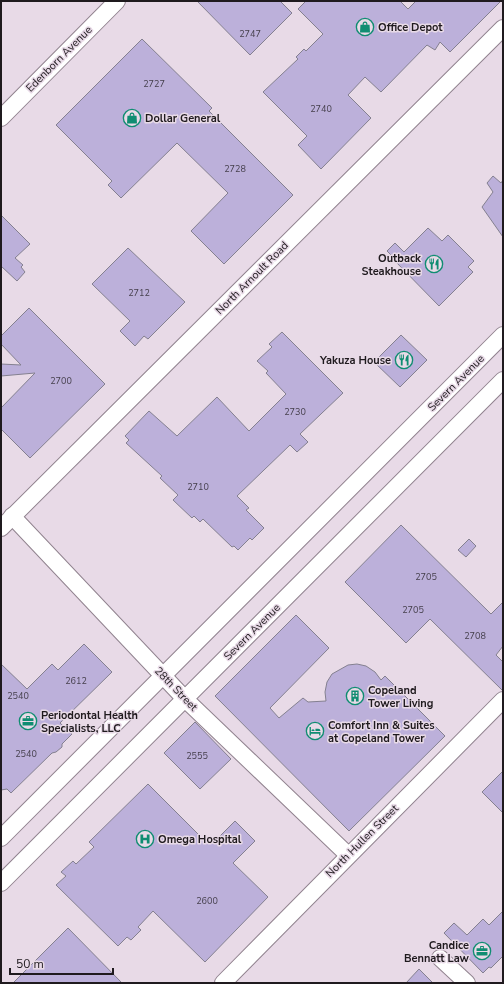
<svg xmlns="http://www.w3.org/2000/svg" width="504" height="984" viewBox="0 0 504 984" font-family="'Nunito Sans',sans-serif">
<rect width="100%" height="100%" fill="#e8dae7"/>
<!-- building -->
<g fill="#bcb0da" stroke="#848090">
<path d="M197 1H280L292 13 250 55Z"/>
<path d="M306 1H400L408 9 416 1H501L450 52 440 42 435 50 427 45 381 92 365 77 348 95 371 118 321 169 298 145 307 136 263 92 298 59 296 57 304 49 306 51 323 34 298 9Z"/>
<path d="M142 39 212 108 209 111 293 195 224 264 191 231 228 193 177 143 121 198 108 185 112 181 56 125Z"/>
<path d="M493 176 501 183 503 180V237L482 207 493 192 487 183Z"/>
<path d="M1 215 30 244 15 258 23 265 21 267 25 272 17 281 1 266Z"/>
<path d="M428 228 442 241 448 235 474 261 468 267 473 272 439 306 394 260 395 259 387 251 395 243 404 252Z"/>
<path d="M128 248 185 302 148 339 144 336 135 346 120 331 130 321 92 284Z"/>
<path d="M29 308 105 384 30 458 1 429V408L35 373 1 376V364L21 365 1 344V336Z"/>
<path d="M282 332 343 393 300 434 308 442 297 452 290 445 237 496 249 508 246 510 264 528 252 540 250 538 238 550 234 546 232 547 203 519 200 522 194 516 192 518 173 500 178 495 160 478 162 476 126 443 129 440 125 436 149 411 177 436 217 397 249 431 286 394 266 373 268 371 257 361 272 347 269 344Z"/>
<path d="M401 335 427 360 400 387 374 362Z"/>
<path d="M401 525 491 614 503 602V646L496 655 503 662V691L430 619 406 643 345 582Z"/>
<path d="M469 539 476 546 466 557 458 550Z"/>
<path d="M296 615 329 648 270 708 279 718 303 698 308 702 326 701 325 692 327 682 332 674 348 665 357 664 366 666 375 672 381 680 385 676 445 736 349 831 215 696Z"/>
<path d="M84 644 112 672 60 723 72 734 62 744V747L56 752 52 753 11 793 7 789 1 790V664L27 689 52 664 58 670Z"/>
<path d="M195 722 231 759 200 789 164 753Z"/>
<path d="M503 771V813L482 792Z"/>
<path d="M148 784 207 843 210 840 213 843 235 821 255 841 233 863 268 897 205 962 153 911 138 927 141 930 131 940 127 937 118 946 56 885 66 876 61 872 73 861 76 864 94 847 89 842Z"/>
<path d="M503 911V956L491 968 489 967 483 973 444 933 454 923 467 935 483 919 489 925Z"/>
<path d="M68 928 122 983H13Z"/>
<path d="M419 969 433 983H406Z"/>
</g>
<g fill="none" stroke-linecap="round" stroke-linejoin="round">
<defs>
<g id="minor">
<path d="M1 118 117 1"/>
<path d="M12 516 185 699 348 855"/>
<path d="M1 528 503 28"/>
<path d="M1 838 503 335"/>
<path d="M1 883 503 380"/>
<path d="M440 958 467 983"/>
<path d="M223 983 503 700"/>
</g>
</defs>
<!-- minor casing -->
<use href="#minor" stroke="#91838f" stroke-width="18"/>
<!-- minor -->
<use href="#minor" stroke="#fff" stroke-width="16"/>
</g>
<!-- icons -->
<defs>
<symbol id="shop-ring" viewBox="-11 -11 22 22"><circle r="9.5" fill="#e8dae7" stroke="#108d72" stroke-width="1.5"/><path d="M-5-2.5h2.3a2.7 3.5 0 0 1 5.4 0H5L5.5 6h-11ZM-1.5-2.5h3a1.5 2.3 0 0 0-3 0Z" fill="#108d72"/></symbol>
<symbol id="restaurant-ring" viewBox="-11 -11 22 22"><circle r="9.5" fill="#e8dae7" stroke="#108d72" stroke-width="1.5"/><path d="M-5-6h1v4h1v-4h1v4h1v-4h1v5L-1.5 .5V6h-2V.5L-5-1ZM5-6V6H3V1.5H1.5Q1.5-4 5-6Z" fill="#108d72"/></symbol>
<symbol id="building-ring" viewBox="-11 -11 22 22"><circle r="9.5" fill="#e8dae7" stroke="#108d72" stroke-width="1.5"/><path d="M-4-6H4V6H1V3H-1V6H-4ZM-2.5-4.3h1.7v1.8h-1.7ZM.8-4.3h1.7v1.8H.8ZM-2.5-1h1.7V.8h-1.7ZM.8-1h1.7V.8H.8Z" fill="#108d72"/></symbol>
<symbol id="office-ring" viewBox="-11 -11 22 22"><circle r="9.5" fill="#e8dae7" stroke="#108d72" stroke-width="1.5"/><path d="M-6-3h4V-5.5h4V-3h4V5H-6ZM-1-4.5V-3h2v-1.5ZM-6 0V1H6V0Z" fill="#108d72"/></symbol>
<symbol id="hotel-ring" viewBox="-11 -11 22 22"><circle r="9.5" fill="#e8dae7" stroke="#108d72" stroke-width="1.5"/><path d="M-6-4.5h1.5V1H6V5H4.5V3h-9V5H-6ZM-4 0a1.8 1.8 0 1 1 3.6 0ZM.5 0V-2.5h3Q6-2.5 6 0Z" fill="#108d72"/></symbol>
<symbol id="hospital-ring" viewBox="-11 -11 22 22"><circle r="9.5" fill="#e8dae7" stroke="#108d72" stroke-width="1.5"/><path d="M-5-5h3v3.5h4V-5h3V5h-3V1.5h-4V5h-3Z" fill="#108d72"/></symbol>
</defs>
<g fill-rule="evenodd">
<use href="#shop-ring" x="355" y="17" width="20" height="20"/>
<use href="#shop-ring" x="122" y="108" width="20" height="20"/>
<use href="#restaurant-ring" x="424" y="254" width="20" height="20"/>
<use href="#restaurant-ring" x="394" y="350" width="20" height="20"/>
<use href="#building-ring" x="345" y="686" width="20" height="20"/>
<use href="#office-ring" x="18" y="711" width="20" height="20"/>
<use href="#hotel-ring" x="305" y="721" width="20" height="20"/>
<use href="#hospital-ring" x="135" y="829" width="20" height="20"/>
<use href="#office-ring" x="472" y="941" width="20" height="20"/>
</g>
<g text-anchor="middle" dominant-baseline="central" stroke-width="3" stroke-linejoin="round" paint-order="stroke">
<!-- number labels -->
<g font-size="9" fill="#46404d">
<text x="250" y="34">2747</text>
<text x="154" y="84">2727</text>
<text x="321" y="109">2740</text>
<text x="235" y="169">2728</text>
<text x="139" y="293">2712</text>
<text x="61" y="381">2700</text>
<text x="295" y="412">2730</text>
<text x="198" y="487">2710</text>
<text x="426" y="577">2705</text>
<text x="413" y="610">2705</text>
<text x="475" y="636">2708</text>
<text x="76" y="681">2612</text>
<text x="18" y="696">2540</text>
<text x="26" y="754">2540</text>
<text x="197" y="756">2555</text>
<text x="207" y="901">2600</text>
</g>
<!-- poi labels -->
<g font-size="11" font-weight="bold" fill="#1f1a1e" stroke="#e8dae7" text-anchor="start">
<text x="378" y="27">Office Depot</text>
<text x="145" y="118">Dollar General</text>
<text x="421" y="258" text-anchor="end">Outback<tspan x="421" dy="13">Steakhouse</tspan></text>
<text x="391" y="360" text-anchor="end">Yakuza House</text>
<text x="368" y="690">Copeland<tspan x="368" dy="13">Tower Living</tspan></text>
<text x="41" y="715">Periodontal Health<tspan x="41" dy="13">Specialists, LLC</tspan></text>
<text x="328" y="725">Comfort Inn &amp; Suites<tspan x="328" dy="13">at Copeland Tower</tspan></text>
<text x="158" y="839">Omega Hospital</text>
<text x="469" y="945" text-anchor="end">Candice<tspan x="469" dy="13">Bennatt Law</tspan></text>
</g>
<!-- street labels -->
<g font-size="11" fill="#1f1a1e" stroke="#e8dae7">
<text transform="translate(59 59) rotate(-45)">Edenborn Avenue</text>
<text transform="translate(252 278) rotate(-45)">North Arnoult Road</text>
<text transform="translate(456 383) rotate(-45)">Severn Avenue</text>
<text transform="translate(252 632) rotate(-45)">Severn Avenue</text>
<text transform="translate(176 689) rotate(46)">28th Street</text>
<text transform="translate(362 841) rotate(-45)">North Hullen Street</text>
</g>
</g>
<!-- border -->
<rect width="504" height="984" fill="none" stroke="#1f1a1e" stroke-width="4"/>
<!-- scale -->
<path d="M10 968v6h103v-6" fill="none" stroke="#1f1a1e" stroke-width="2"/>
<text x="16" y="968" font-size="12" fill="#1f1a1e" stroke="#e8dae7" stroke-width="3" paint-order="stroke">50 m</text>
</svg>
